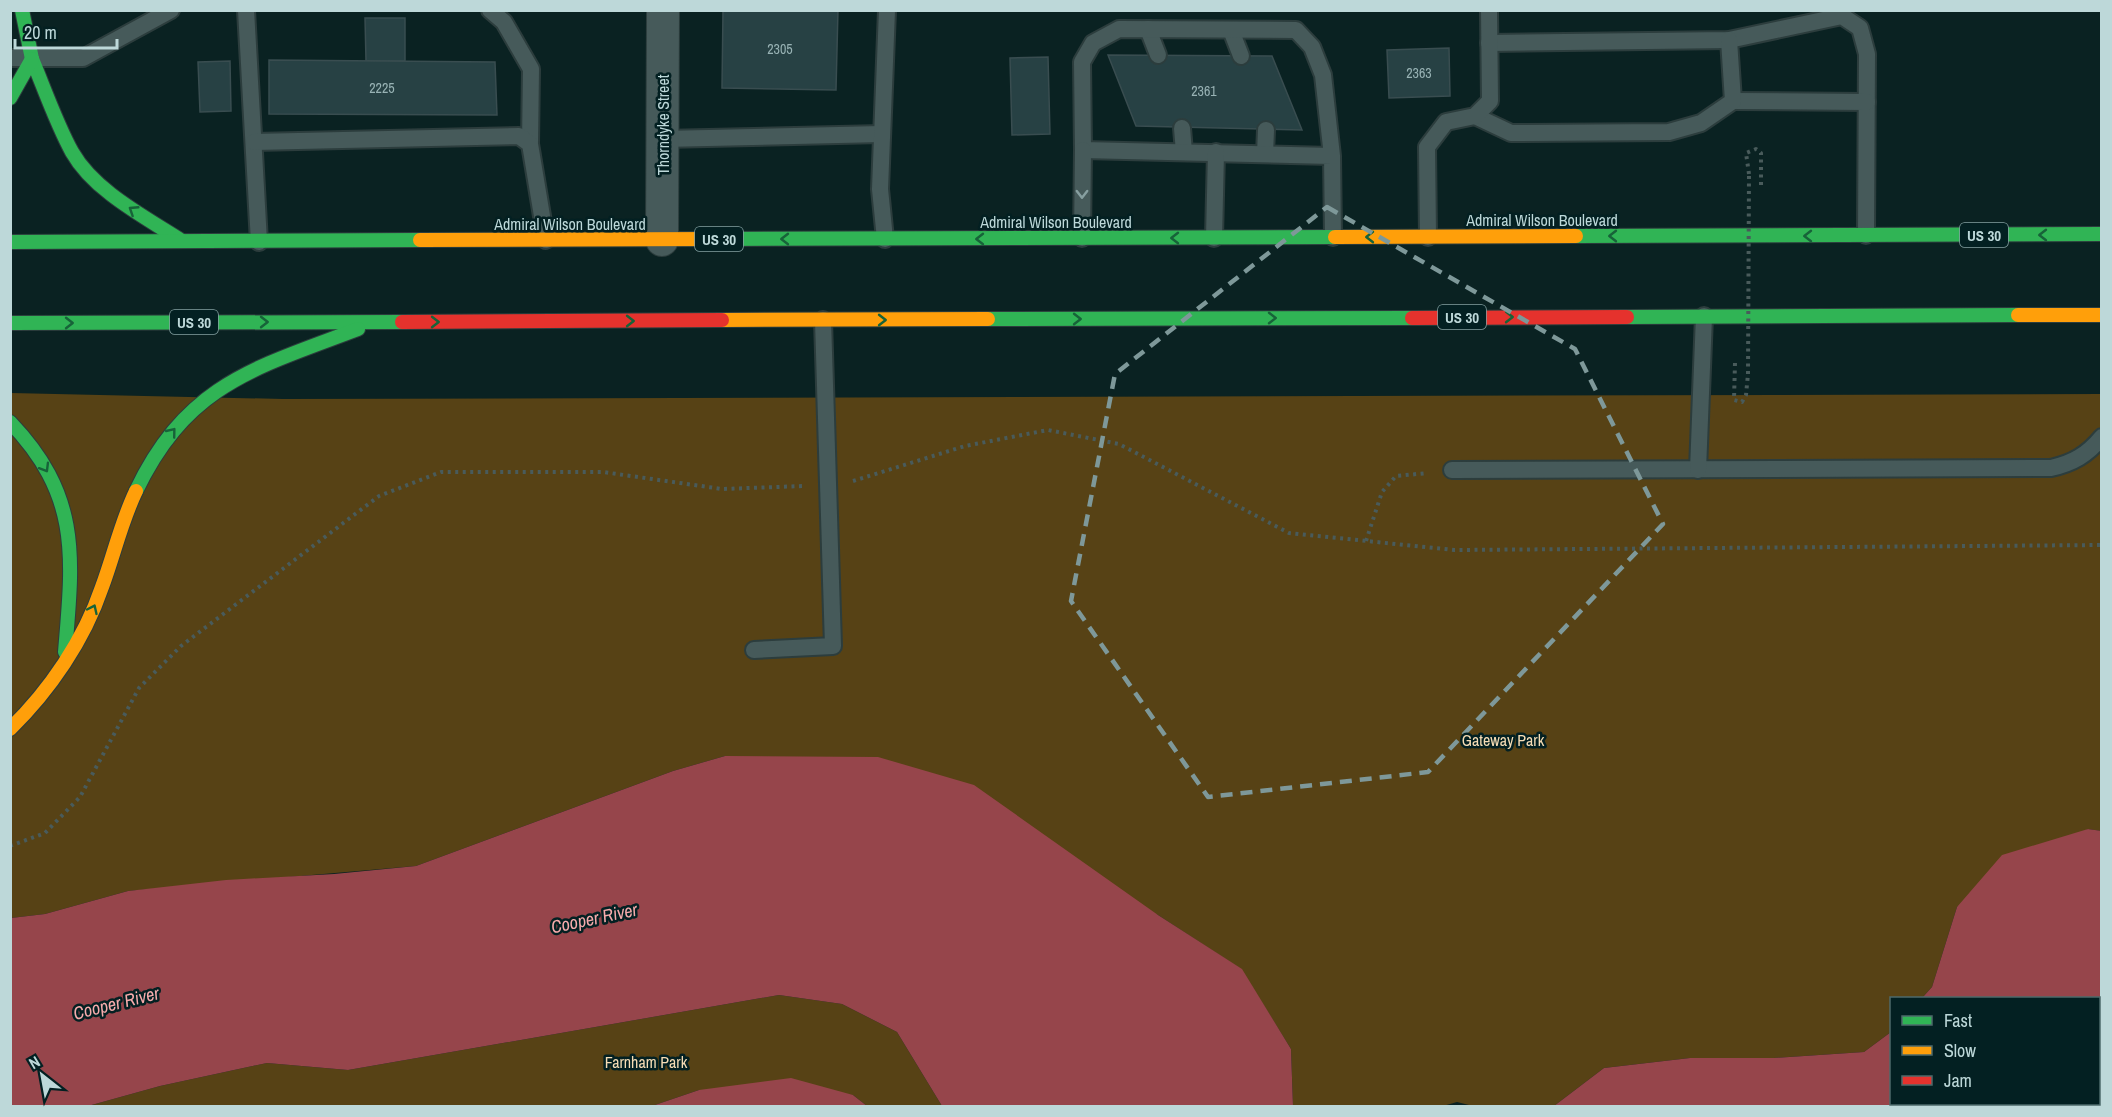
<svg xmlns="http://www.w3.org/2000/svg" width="2112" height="1117" viewBox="0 0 2112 1117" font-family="'Archivo Narrow',sans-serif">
<rect width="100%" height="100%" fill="#0a2222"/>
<!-- green -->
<g fill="#574215">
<path d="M11 393 283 399 2101 394V831L2088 829 1957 907 1932 987 1922 998H1892L1891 1032 1864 1052 1774 1058H1690L1604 1068 1554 1106H1473L1457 1102 1443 1106H1293L1291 1049 1241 969 1158 915 725 756 673 771 416 866 128 891 45 914 11 918Z"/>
<path d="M779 995 842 1004 897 1032 942 1106H867L853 1095 699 1090 652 1106H88L160 1086 267 1063 348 1070Z"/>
</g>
<!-- water -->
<g fill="#96454b">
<path d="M725 756 878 757 974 785 1158 915 1242 969 1291 1049 1293 1106H942L897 1032 842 1004 779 995 348 1070 267 1063 160 1086 88 1106H11V918L45 914 128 891 226 880 334 874 416 866 673 771Z"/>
<path d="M2088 829 2102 831 2101 1106H1554L1604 1068 1690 1058H1774L1864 1052 1891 1032 1892 1104H2098V998H1922L1932 987 1957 907 2002 855Z"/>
<path d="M791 1078 853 1095 867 1106H652L699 1090Z"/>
</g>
<!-- building -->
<g fill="#274144" stroke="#394d50" stroke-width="1.5">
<path d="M723 10H838L836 90 722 88Z"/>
<path d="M365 18H405V61H366Z"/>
<path d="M1449 48 1450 96 1389 98 1387 50Z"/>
<path d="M1108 55 1272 56 1302 130 1136 126Z"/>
<path d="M1048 57 1050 134 1012 135 1010 58Z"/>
<path d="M269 60 495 62 497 115 269 114Z"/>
<path d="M230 61 231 111 200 112 198 62Z"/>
</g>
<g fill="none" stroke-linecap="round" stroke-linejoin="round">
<defs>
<g id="lane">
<path d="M246 10 259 242"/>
<path d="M490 10 504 22 531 69 530 144"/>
<path d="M1148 29 1158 55"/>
<path d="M1231 30 1241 56"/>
<path d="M1489 43 1729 40 1842 16 1860 28 1867 54 1866 235"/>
<path d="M10 58H83L171 10"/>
<path d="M1733 101 1867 102"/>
<path d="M1475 116 1511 133 1669 132 1701 123 1733 101 1729 40"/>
<path d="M1182 128 1184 152"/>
<path d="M663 139 882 134"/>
<path d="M254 142 519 136 530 144 546 240"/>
<path d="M1265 154 1266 130"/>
<path d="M1332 156 1083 150 1082 62 1093 43 1119 29 1296 30 1312 47 1323 75 1332 156 1333 237"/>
<path d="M1428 237 1427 147 1446 122 1475 116 1490 101 1489 10"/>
<path d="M1082 238 1083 150"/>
<path d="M1214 238 1216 152"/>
<path d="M885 239 880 189 887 10"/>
<path d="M1452 470 2051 468C2073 463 2087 455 2102 437"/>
<path d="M1698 470 1704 316"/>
<path d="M754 650 833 646 823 320"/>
</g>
<path id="street" d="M662 240 663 10"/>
<g id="fast">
<path d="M22 10 32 59"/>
<path d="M32 59C44 88 57 125 72 152 94 191 145 217 182 241"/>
<path d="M10 98 32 59"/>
<path d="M1576 236 2102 234"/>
<path d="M716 239 1335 237"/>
<path d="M10 242 420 240"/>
<path d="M1627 317 2018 315"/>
<path d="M988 319 1412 318"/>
<path d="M10 323 402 322"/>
<path d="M10 422C81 496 73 557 65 652"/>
<path d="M136 491C187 384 255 368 358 329"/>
</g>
<g id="slow">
<path d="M1335 237 1576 236"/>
<path d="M420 240 716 239"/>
<path d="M2018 315H2102"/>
<path d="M722 320 988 319"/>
<path d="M10 729C50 690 84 640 102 587 114 555 121 522 136 491"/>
</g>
<g id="jam">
<path d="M1412 318 1627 317"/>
<path d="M402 322 722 320"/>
</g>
</defs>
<!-- lane casing -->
<use href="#lane" stroke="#2c3d3d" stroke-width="20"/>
<!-- street casing -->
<use href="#street" stroke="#2c3d3d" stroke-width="34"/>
<!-- fast casing -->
<use href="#fast" stroke="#2c3d3d" stroke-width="16"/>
<!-- slow casing -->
<use href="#slow" stroke="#2c3d3d" stroke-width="16"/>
<!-- jam casing -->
<use href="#jam" stroke="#2c3d3d" stroke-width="16"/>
<!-- path -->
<g stroke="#495b5b" stroke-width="4" stroke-dasharray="3 4.5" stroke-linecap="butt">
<path d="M1749 174 1746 153 1756 149 1761 153V188"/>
<path d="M1735 363 1734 400 1742 402 1746 395 1748 374"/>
<path d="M853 481 965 446 1048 430 1119 444 1289 533 1454 550 2102 545"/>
<path d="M1366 541 1382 492 1396 476 1428 473"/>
<path d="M10 846 45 833 80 797 139 688 181 646 379 496 441 472H603L722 489 804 486"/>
</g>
<!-- lane -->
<use href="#lane" stroke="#465a5a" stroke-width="16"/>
<!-- street -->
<use href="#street" stroke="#465a5a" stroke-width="32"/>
<!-- fast -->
<use href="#fast" stroke="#30b455" stroke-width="14"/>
<!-- slow -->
<use href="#slow" stroke="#ff9f0a" stroke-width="14"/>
<!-- jam -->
<use href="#jam" stroke="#e5322d" stroke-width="14"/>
<!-- path-bridge -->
<path stroke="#495b5b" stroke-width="4" stroke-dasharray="3 4.5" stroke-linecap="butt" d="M1748 374 1749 174"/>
</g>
<!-- one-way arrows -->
<defs><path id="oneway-chevron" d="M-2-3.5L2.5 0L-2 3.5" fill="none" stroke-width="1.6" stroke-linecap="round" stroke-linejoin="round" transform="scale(1.5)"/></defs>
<use stroke="#879fa0" href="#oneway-chevron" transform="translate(1082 194) rotate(90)"/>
<g stroke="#176339">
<use href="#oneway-chevron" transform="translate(133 210) rotate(-147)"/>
<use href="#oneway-chevron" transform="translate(2043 235) rotate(180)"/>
<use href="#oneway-chevron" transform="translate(1613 236) rotate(180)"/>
<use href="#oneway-chevron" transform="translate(1808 236) rotate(180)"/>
<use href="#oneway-chevron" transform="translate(1370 237) rotate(180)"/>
<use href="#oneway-chevron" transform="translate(1175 238) rotate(180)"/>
<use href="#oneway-chevron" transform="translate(785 239) rotate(180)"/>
<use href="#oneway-chevron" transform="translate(980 239) rotate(180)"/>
<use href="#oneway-chevron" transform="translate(1509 317)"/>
<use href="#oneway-chevron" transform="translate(1272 318)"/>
<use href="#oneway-chevron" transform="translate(1077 319)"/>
<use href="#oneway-chevron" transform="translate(882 320)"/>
<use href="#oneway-chevron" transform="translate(630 321)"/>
<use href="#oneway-chevron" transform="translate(264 322)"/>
<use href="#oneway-chevron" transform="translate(435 322)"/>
<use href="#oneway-chevron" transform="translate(69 323)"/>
<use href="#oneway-chevron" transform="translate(172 432) rotate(-51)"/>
<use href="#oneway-chevron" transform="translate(45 468) rotate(59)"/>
<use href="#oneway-chevron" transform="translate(93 609) rotate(-65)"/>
</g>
<!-- marked area -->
<path fill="none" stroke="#7e9899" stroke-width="4.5" stroke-dasharray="12 8" stroke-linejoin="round" d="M1327 207 1575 349 1663 524 1428 772 1208 797 1071 601 1115 374Z"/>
<g text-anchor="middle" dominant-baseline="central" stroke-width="5" stroke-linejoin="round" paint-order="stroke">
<!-- number labels -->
<g font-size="14" fill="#98b2b4">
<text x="780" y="49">2305</text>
<text x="1419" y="73">2363</text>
<text x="382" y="88">2225</text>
<text x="1204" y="91">2361</text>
</g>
<!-- shield labels -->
<g fill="#032022" stroke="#85a1a2" stroke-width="1.5">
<rect x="1960" y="223" width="48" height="24" rx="4.5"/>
<rect x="695" y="227" width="48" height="24" rx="4.5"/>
<rect x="1438" y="305" width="48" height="24" rx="4.5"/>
<rect x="170" y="310" width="48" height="24" rx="4.5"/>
</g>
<g font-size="15" font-weight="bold" fill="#bdd8d9">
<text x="1984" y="235">US 30</text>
<text x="719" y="239">US 30</text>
<text x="1462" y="317">US 30</text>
<text x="194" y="322">US 30</text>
</g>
<!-- street labels -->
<g font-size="16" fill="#bdd8d9" stroke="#032022">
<text transform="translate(663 125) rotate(-90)">Thorndyke Street</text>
<text x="1542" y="220">Admiral Wilson Boulevard</text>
<text x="1056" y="222">Admiral Wilson Boulevard</text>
<text x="570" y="224">Admiral Wilson Boulevard</text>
</g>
<!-- park labels -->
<g font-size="16" fill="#f7ddb5" stroke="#032022">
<text x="1503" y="740">Gateway Park</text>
<text x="646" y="1062">Farnham Park</text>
</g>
<!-- water labels -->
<g font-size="18" font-style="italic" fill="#f7abac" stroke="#032022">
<text transform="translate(594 918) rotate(-12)">Cooper River</text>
<text transform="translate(116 1003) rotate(-14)">Cooper River</text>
</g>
</g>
<!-- border -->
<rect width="2112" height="1117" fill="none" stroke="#bdd8d9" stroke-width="24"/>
<!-- legend -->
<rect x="1890" y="997" width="210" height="108" fill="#032022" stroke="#4d6a6b" stroke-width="1.5"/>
<rect x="1902" y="1016" width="30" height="9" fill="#30b455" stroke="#4d6a6b" stroke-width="1.5"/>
<text x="1944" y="1027" font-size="18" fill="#bdd8d9">Fast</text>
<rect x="1902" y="1046" width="30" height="9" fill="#ff9f0a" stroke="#4d6a6b" stroke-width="1.5"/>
<text x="1944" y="1057" font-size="18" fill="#bdd8d9">Slow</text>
<rect x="1902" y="1076" width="30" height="9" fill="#e5322d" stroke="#4d6a6b" stroke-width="1.5"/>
<text x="1944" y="1087" font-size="18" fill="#bdd8d9">Jam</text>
<!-- north arrow -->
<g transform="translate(42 1075) rotate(329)" stroke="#032022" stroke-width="4.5" paint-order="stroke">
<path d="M0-4.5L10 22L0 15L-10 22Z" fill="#bdd8d9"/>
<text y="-9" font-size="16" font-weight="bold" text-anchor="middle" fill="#bdd8d9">N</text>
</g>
<!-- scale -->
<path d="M15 39v9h102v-9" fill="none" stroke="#bdd8d9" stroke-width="3"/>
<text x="24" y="39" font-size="18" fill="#bdd8d9" stroke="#032022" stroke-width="4.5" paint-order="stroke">20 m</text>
</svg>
